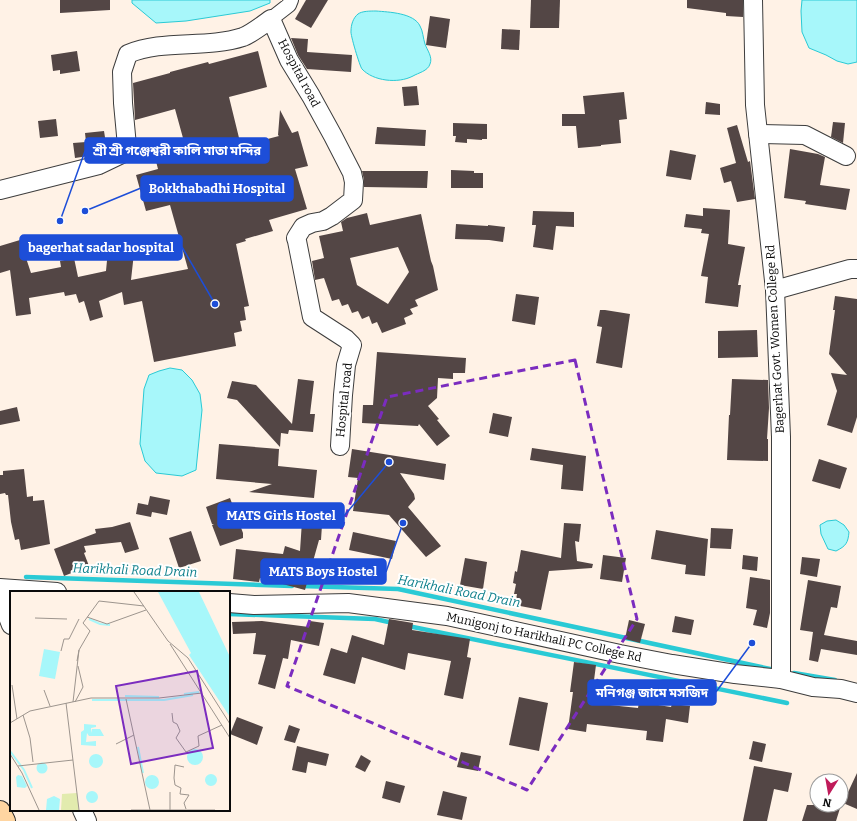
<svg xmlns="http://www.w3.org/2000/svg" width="857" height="821" viewBox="0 0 857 821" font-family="Bitter,'Noto Sans Bengali',serif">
<rect width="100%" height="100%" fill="#fff2e6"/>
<!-- water -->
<g fill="#a7f7fa" stroke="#2acad5">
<path d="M132 0H270V3L250 11 186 21 156 23 132 3Z"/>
<path d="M802 0H857V62L848 64 837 61 826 55 809 48 802 32 801 11Z"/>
<path d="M376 11C389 12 414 13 420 26 423 31 423 38 425 44 427 50 433 57 430 64 428 71 418 73 413 76 398 84 373 81 362 69 360 67 350 34 351 31 351 25 353 18 358 14 362 11 370 11 376 11Z"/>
<path d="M170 368 182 370 192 380 200 394 202 410 196 470 182 476 156 473 145 461 140 444 144 389 149 375 159 371Z"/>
<path d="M836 520 844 525 849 532C848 543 846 546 836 551L828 549 821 534 820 525 827 521Z"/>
</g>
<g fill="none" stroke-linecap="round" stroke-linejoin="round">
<!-- stream -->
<g stroke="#2acad5" stroke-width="4.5">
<path d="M26 577 292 586"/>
<path d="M301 586 398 589 775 670"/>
<path d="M229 614 375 619 393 623"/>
<path d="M408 626 787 703"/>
<path d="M794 673 835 680"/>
</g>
</g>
<!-- building -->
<g fill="#534645" fill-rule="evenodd">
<path d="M60 0H110V10L60 13Z"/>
<path d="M306 0H328L311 28 295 19Z"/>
<path d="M531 0H560L559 28H530Z"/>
<path d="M687 0H743V17L726 16V13L687 8Z"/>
<path d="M430 16 450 19 446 48 426 45Z"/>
<path d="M502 29 520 30 519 50 501 49Z"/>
<path d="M291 38 308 39 307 52 352 55 351 72 307 69 298 55Z"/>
<path d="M77 51 80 71 60 74V70L53 71 51 55Z"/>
<path d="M258 51 267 87 229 97 241 146 279 136 278 135 280 110 292 133 298 131 308 166 295 169 307 209 269 220 273 231 245 239 246 241 236 244 249 306 244 307 246 320 240 321 242 331 234 333 236 346 154 362 142 301 124 305 122 292 99 301 103 317 90 321 84 301 79 303 76 294 65 296 64 292 29 298 31 314 16 316 10 270 0 273V246L20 240 31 273 61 267 60 261 74 258 78 277 106 271 108 250 134 253 131 280 188 269 170 205 146 211 136 175 158 169 152 146 183 138 175 109 135 120 133 83 170 73V72L208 62 209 64Z"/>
<path d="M417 86 419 105 404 106 402 87Z"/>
<path d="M624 92 627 119 619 120 621 143 601 145V146L578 148 576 126H562V114H585L583 96Z"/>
<path d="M706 102 720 104V115L705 114Z"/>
<path d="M56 119 58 136 40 138 38 121Z"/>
<path d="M833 122 845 123 843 143 831 137Z"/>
<path d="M453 123 487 124V139H482V140L467 139V143L455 142 456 136H453Z"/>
<path d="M737 125 748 162 750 161 755 199 737 202 731 181 724 183 720 168 736 163 727 128Z"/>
<path d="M377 127 426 130 425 146 375 144Z"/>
<path d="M104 131 107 150 95 155 75 158 73 143 86 142 85 133Z"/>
<path d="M790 149 818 154 825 157 820 185 850 189 846 210 805 204 806 201 784 198Z"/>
<path d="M670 150 696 155 691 180 666 176Z"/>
<path d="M451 170 474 171V173H483V188H451Z"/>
<path d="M362 171H428L427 188 364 187V180Z"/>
<path d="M703 208 730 210 728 244 745 247 738 285H741L738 307 705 303 708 277 701 276 709 234 701 233 702 229 684 227 686 214 703 216Z"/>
<path d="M533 211 574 212V227L556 226 553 250 533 247 536 225H532Z"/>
<path d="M367 213 370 225 421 214 431 261 433 266 438 290 415 300 418 306 410 309 413 314 404 318 406 324 382 333 377 322 372 324 369 316 362 319 358 311 352 313 348 304 342 306 339 299 332 301 324 278 315 280 312 261 324 258 319 236 343 231 341 222 347 218ZM398 247 409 272 388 304 357 285 350 258Z"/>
<path d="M456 224 488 226V225L505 227 503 242 489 240 455 239Z"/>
<path d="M516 294 539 297 535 325 512 321Z"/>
<path d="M835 296 857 299V417L852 433 827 425 837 391 831 373 847 375 829 354 835 310H833Z"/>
<path d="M600 310H605L630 314 622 368 596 363 602 327 597 326Z"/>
<path d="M757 330 758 357 718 358V331Z"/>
<path d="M377 352 466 358 465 373H453V379L438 378 437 398 428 406 439 419 437 420 450 436 437 446 419 424 418 426 362 423 363 405H373Z"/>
<path d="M298 379 314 381 310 414H315L313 432 289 430 288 434 281 433 280 447 237 400 227 398 232 381 256 385 292 424Z"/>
<path d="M732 379 768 380 769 408 767 439H768V461L727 460 729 415H730Z"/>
<path d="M17 407 20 421 0 425V411Z"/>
<path d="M493 413 512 417 508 437 489 433Z"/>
<path d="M219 444 279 449 278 466 317 470 314 498 249 492 272 484 216 479Z"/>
<path d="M532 448 586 456 583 491 561 489 563 465 530 460Z"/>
<path d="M352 449 446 464 444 480 400 473 414 494 415 499 408 507 441 546 426 557 389 515 353 511 358 478 348 477Z"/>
<path d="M819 459 847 468 840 489 812 481Z"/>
<path d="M24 469 27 497 33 496V501L44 500 50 544 21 550 19 539 15 540 11 522 8 495H6L5 493 0 494V475H3V471Z"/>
<path d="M150 496 170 500 167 515 152 512 151 517 136 514 138 503 148 505Z"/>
<path d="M230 498 243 533V538L220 546 212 525 214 524H212L206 507Z"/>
<path d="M302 521 322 525 321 540H319L305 590 260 578 259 582 233 579 236 549 283 554 285 546 300 551Z"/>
<path d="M130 522 139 549 125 553 121 542 84 546 86 552 84 553 89 566 64 576 54 549 96 533 95 529 112 527Z"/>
<path d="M564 523 581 524 579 542 575 541 577 561 593 564 592 568 549 571 541 610 515 605 517 594H514L516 584 513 583 515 571 517 572 521 550 561 558Z"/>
<path d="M711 528 733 529 731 549 710 548Z"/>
<path d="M656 530 708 539 705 576 685 574 686 565 651 559Z"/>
<path d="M191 531 201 561 179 568 169 538Z"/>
<path d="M353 532 396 541 392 559 349 550Z"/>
<path d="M603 555 626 558 622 582 600 579Z"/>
<path d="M743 555 758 557 757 571 742 569Z"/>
<path d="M802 557 820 559 817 577 800 574Z"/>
<path d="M465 558 487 562 483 589 460 585Z"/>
<path d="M750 577 770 580V613L767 628 753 625 757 610 746 608Z"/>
<path d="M808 580 841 586 837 608 831 607 824 635 857 641V655L821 649 818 662 809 660 813 632 800 630Z"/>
<path d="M675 616 694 620 691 635 672 632Z"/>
<path d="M389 619 413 623 412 630 470 639 467 657 471 658 463 699 444 695 451 661 408 653 405 670 362 657 355 684 323 675 331 648 347 653 352 635 384 645Z"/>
<path d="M629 620 645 624 640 643 625 639Z"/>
<path d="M262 621 309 627 310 621 324 623 319 646 291 640 288 659 283 658 275 689 258 684 266 655 253 654 256 633 233 634 232 622Z"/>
<path d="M574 662 596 665 591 703 638 708 639 702 671 707 672 704 690 706 688 723 666 719 663 742 646 740 647 731 587 724 586 732 568 729 573 692H570Z"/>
<path d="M519 697 548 703 539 751 509 745Z"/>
<path d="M237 717 263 727 257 745 230 734Z"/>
<path d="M289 725 300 729 295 743 284 740Z"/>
<path d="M753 741 766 744 762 762 749 759Z"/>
<path d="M297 746 329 754 326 766 308 762 306 773 292 770Z"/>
<path d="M461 752 481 756 478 771 457 767Z"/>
<path d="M361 755 371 761 365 772 355 767Z"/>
<path d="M754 766 792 773 788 792 774 789 767 821H743Z"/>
<path d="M857 773V809L843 803Z"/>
<path d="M386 781 405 786 400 803 382 798Z"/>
<path d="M443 791 467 797 462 820 437 815Z"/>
<path d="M807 805H841L836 821H802Z"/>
</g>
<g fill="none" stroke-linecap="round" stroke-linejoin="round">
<defs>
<path id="minor" d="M271 19 289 5 291 0"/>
<g id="tertiary">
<path d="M753 0 755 105 775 290 781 437V679"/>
<path d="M758 134 805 135 846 156"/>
<path d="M0 190 99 165 122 154 127 146 123 103 122 72 128 54C163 39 206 49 243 37 251 34 264 24 271 19L289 60 311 96 333 136 352 173 354 182 353 200 332 216 323 221 312 223 303 227 296 238 297 241 312 317 346 339 352 345 346 365 343 395 340 446"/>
<path d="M775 290 850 269H857"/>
<path d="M0 588 57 592"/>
<path d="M0 597 11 625"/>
<path d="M229 603 254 605 348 603 447 616 620 654 672 664 735 674 781 679 813 687 841 689 857 693"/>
<path d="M82 810 87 821"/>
</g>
<path id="secondary" d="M0 811 5 821"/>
</defs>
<!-- minor casing -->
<use href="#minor" stroke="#3d3d3d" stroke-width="16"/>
<!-- tertiary casing -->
<use href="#tertiary" stroke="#3d3d3d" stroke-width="20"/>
<!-- secondary casing -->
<use href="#secondary" stroke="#2c2c2c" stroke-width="22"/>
<!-- minor -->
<use href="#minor" stroke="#fff" stroke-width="14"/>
<!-- tertiary -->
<use href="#tertiary" stroke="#fff" stroke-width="18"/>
<!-- secondary -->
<use href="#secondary" stroke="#ffd5a1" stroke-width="20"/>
</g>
<!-- marked area -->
<path fill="none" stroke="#7b2cbf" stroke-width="3" stroke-dasharray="8 5" stroke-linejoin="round" d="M575 360 637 619 527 790 287 686 387 397Z"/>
<g text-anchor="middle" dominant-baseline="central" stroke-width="4" stroke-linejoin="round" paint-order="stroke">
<!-- street labels -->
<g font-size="12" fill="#0a0a0a" stroke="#fff">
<text transform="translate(299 73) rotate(62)">Hospital road</text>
<text transform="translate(775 339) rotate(-93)">Bagerhat Govt. Women College Rd</text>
<text transform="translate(344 400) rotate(-84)">Hospital road</text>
<text transform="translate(544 637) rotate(12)">Munigonj to Harikhali PC College Rd</text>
</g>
<!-- water labels -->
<g font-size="13" font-style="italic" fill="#0e7f8b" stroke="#fff">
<text transform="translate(135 570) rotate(2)">Harikhali Road Drain</text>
<text transform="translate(459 591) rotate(11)">Harikhali Road Drain</text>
</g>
</g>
<!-- overview -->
<g transform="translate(10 591)">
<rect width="220" height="220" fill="#fff2e6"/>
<path d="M67 202 69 219H51L52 203Z" fill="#e2ebae"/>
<path d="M148 1H189L220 66V126L179 64 181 62ZM34 58 50 61 45 88 29 85ZM74 133 86 134V136L81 137V142L82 138H90L94 145H79L77 142 76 151 86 150V155L71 154V141L74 139ZM177 166a8 8 0 1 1 16 0a8 8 0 1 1-16 0ZM79 170a7 7 0 1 1 14 0a7 7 0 1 1-14 0ZM26.5 177a5.5 5.5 0 1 1 11 0a5.5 5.5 0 1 1-11 0ZM195 189a6 6 0 1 1 12 0a6 6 0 1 1-12 0ZM8 184 12 185 17 195 15 197 7 196 6 186ZM135 191a7 7 0 1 1 14 0a7 7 0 1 1-14 0ZM76 206a6 6 0 1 1 12 0a6 6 0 1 1-12 0ZM44 205 50 208 49 219H36L37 208Z" fill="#a7f7fa"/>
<path fill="none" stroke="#a7f7fa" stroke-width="2" d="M79 28 90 33 100 34M174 103 189 101M115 105 149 106M82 109H154L183 104M128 156 133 182M0 160 14 179 22 197"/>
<path fill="none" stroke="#9d958e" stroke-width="1" d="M124 1 158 50 178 67 220 133M77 26 97 33 136 19M25 27 57 28M160 53 220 147M51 60 54 48H59L69 28M67 70 69 59 80 40 73 32 89 10 134 15M2 94 7 128M34 99 40 115M116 108 140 219M63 111 69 59M65 111 73 96 68 75M56 112 69 219M162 122 163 131 167 133 170 140 166 147 176 161 189 155 188 145 212 134M13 124 20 147 23 171M0 132 20 120 81 107H149L192 102M106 153 124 144M0 163 12 182 29 219M8 175 63 169M174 176 165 174 164 187 165 194 171 197 170 203 179 204 174 212 176 218M160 201V219M121 219H205"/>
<path fill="#7b2cbf" fill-opacity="0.15" stroke="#7b2cbf" stroke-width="2" d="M187 80 203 157 121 173 106 95Z"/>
<rect width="220" height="220" fill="none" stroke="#0a0a0a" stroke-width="2"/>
</g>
<!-- callouts -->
<path fill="none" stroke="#1d4ed8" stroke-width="1.5" d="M60 221L85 151M85 211L141 188M215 304L182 247M389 462L344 516M403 523L386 572M752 643L716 692"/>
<g fill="#1d4ed8" stroke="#fff" stroke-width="1.5">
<circle cx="60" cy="221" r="4"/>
<circle cx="85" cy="211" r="4"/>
<circle cx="215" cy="304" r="4"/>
<circle cx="389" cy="462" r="4"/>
<circle cx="403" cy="523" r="4"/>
<circle cx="752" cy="643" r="4"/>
</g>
<g fill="#1d4ed8" stroke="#1d4ed8" stroke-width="1.5">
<rect x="85" y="138" width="184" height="25" rx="4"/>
<rect x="141" y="176" width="152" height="25" rx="4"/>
<rect x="20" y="235" width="162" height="25" rx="4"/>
<rect x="218" y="503" width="126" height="25" rx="4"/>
<rect x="261" y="559" width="125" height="25" rx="4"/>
<rect x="588" y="680" width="128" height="25" rx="4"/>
</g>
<g font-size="13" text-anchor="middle" font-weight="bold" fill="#fff">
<text x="177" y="155">শ্রী শ্রী গঞ্জেশ্বরী কালি মাতা মন্দির</text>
<text x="217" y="193">Bokkhabadhi Hospital</text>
<text x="101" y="252">bagerhat sadar hospital</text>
<text x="281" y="520">MATS Girls Hostel</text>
<text x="323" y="576">MATS Boys Hostel</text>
<text x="652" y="697">মনিগঞ্জ জামে মসজিদ</text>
</g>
<!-- north arrow -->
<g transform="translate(829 793) rotate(191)"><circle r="19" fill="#ffffff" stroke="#9d9d9d"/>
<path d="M0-3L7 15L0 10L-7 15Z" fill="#c01b5a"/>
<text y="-6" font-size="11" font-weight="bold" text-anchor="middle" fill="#0a0a0a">N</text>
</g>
</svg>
